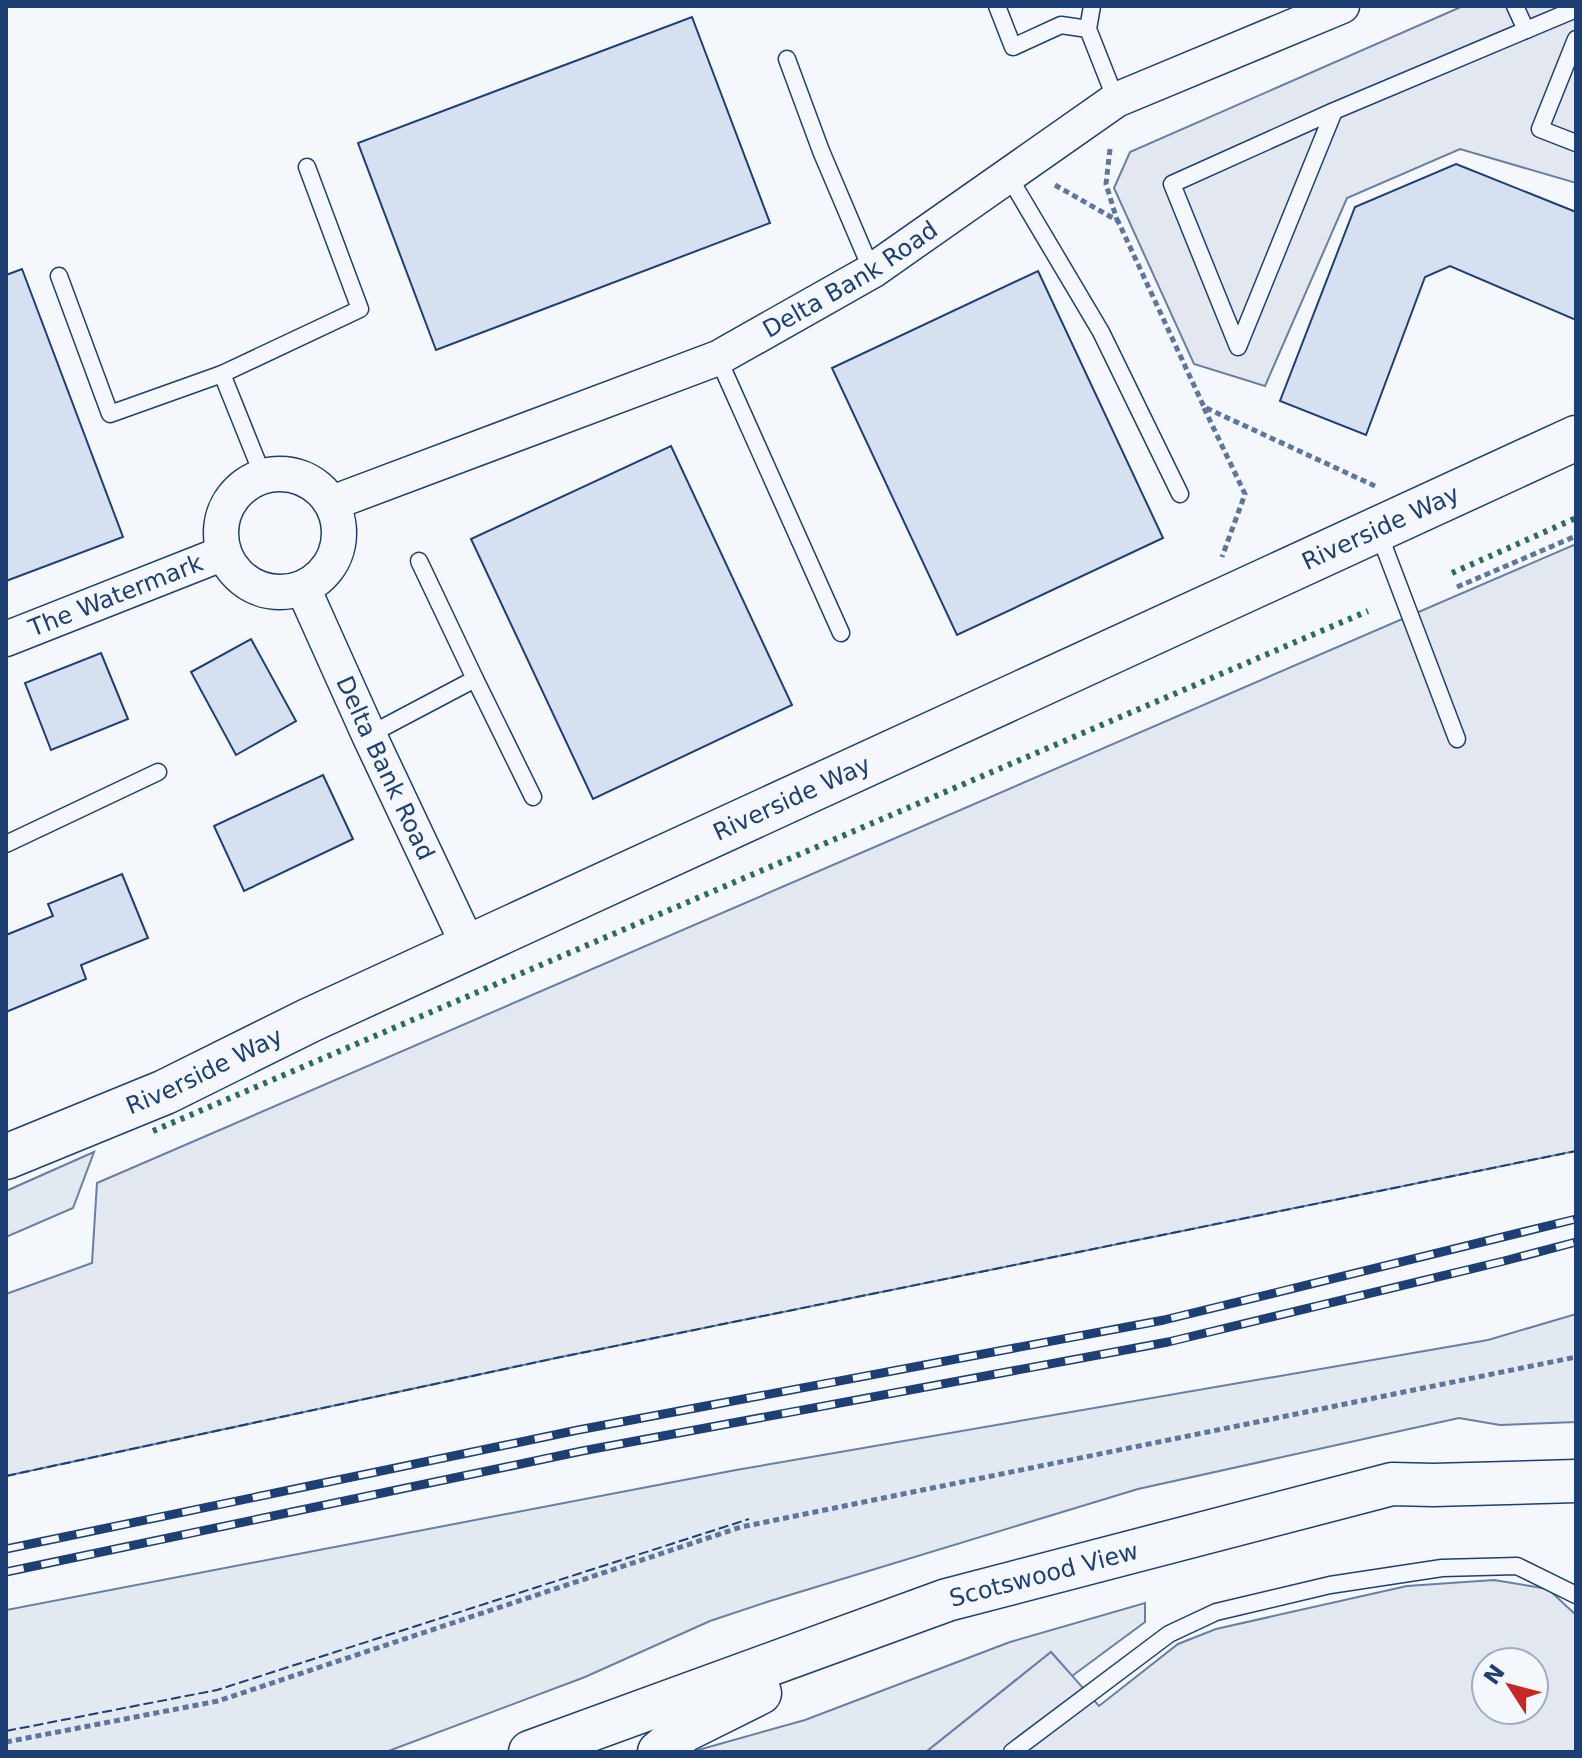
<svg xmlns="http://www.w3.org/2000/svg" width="1582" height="1758" viewBox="0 0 1582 1758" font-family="'DejaVu Sans',sans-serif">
<rect width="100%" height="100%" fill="#f4f7fb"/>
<!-- green -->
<g fill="#e3e9f0" stroke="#687fa3" stroke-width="2">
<path d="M94 1152 73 1208 6 1237V1191Z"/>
<path d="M1576 1314V1422L1500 1425 1459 1418 1138 1489 770 1601 710 1621 585 1677 386 1752H6V1610L736 1470 1488 1340Z"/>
<path d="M1145 1603V1622L1072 1676 1051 1652 926 1752H691L805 1720 1010 1642Z"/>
</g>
<!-- parking -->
<g fill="#e3e8f0" stroke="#687fa3" stroke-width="2" fill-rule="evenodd">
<path d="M1463 6H1576V183L1460 149 1347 198 1265 386 1194 364 1114 188 1130 152Z"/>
<path d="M1576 544V1151L556 1358 6 1476V1294L92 1263 97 1183Z"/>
<path d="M1494 1580 1548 1589 1576 1615V1752H926L1051 1652 1099 1706 1178 1644 1216 1629 1407 1586ZM1486 1662H1534V1710H1486Z"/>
</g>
<!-- building -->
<g fill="#d5e0f0" stroke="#1d3f73" stroke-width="2">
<path d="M692 17 770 223 436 350 358 143Z"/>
<path d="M1456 164 1576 212V320L1450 266 1425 277 1366 435 1280 401 1355 207Z"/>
<path d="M22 269 123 537 6 581V275Z"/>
<path d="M1038 271 1163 538 957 635 832 368Z"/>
<path d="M671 446 792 705 593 799 471 539Z"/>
<path d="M251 639 296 721 236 755 191 672Z"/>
<path d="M101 653 128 719 51 750 25 683Z"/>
<path d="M323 775 353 839 244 891 214 826Z"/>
<path d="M122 874 148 938 81 965 86 979 6 1012V935L53 916 48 904Z"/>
</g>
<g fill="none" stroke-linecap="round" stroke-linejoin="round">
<defs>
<g id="service">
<path d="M997 6 1013 47 1061 25 1088 29"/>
<path d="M1092 6 1088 29 1116 100"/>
<path d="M1526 30 1576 9"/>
<path d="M1576 39 1540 129 1576 143"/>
<path d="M787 59 821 151 872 271"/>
<path d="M1334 111 1238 347 1172 184 1334 111 1526 30 1515 6"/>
<path d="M1009 177 1101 332 1180 494"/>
<path d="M59 276 110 414 222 374 360 309 307 167"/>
<path d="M718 358 841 633"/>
<path d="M222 374 263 476"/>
<path d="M1378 531 1457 739"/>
<path d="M475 679 533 797"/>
<path d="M369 735 475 679 419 561"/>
<path d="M6 844 158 772"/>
<path d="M1012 1752 1169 1634 1216 1612 1330 1585 1442 1568 1517 1566 1576 1595"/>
</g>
<g id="minor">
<circle cx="280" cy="533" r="59"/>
<path id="s1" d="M332 503 718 358 872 271 1116 100 1342 6"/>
<path id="s2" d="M303 588 369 735 469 947"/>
<path id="s3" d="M6 639 224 553"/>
</g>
<g id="tertiary">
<path id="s4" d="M530 1752 947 1600 1392 1484 1433 1485 1576 1481"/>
<path d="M659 1752 684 1731 760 1693"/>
</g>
<g id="primary">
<path id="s5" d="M6 1157 165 1092 310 1020 1576 438"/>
</g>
</defs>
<!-- service casing -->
<use href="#service" stroke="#1d3f73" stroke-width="19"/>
<!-- minor casing -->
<use href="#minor" stroke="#1d3f73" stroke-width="37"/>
<!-- tertiary casing -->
<use href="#tertiary" stroke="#1d3f73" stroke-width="45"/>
<!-- primary casing -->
<use href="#primary" stroke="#1d3f73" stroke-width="47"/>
<!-- path -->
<g stroke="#5e769c" stroke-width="5" stroke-dasharray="6 4" stroke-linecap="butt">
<path d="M1110 149 1106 184 1117 220"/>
<path d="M1055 185 1118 221 1204 407 1375 486"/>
<path d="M1204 408 1245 494 1222 557"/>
<path d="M1457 587 1576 536"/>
<path d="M6 1742 218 1701 741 1527 1576 1357"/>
</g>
<!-- service -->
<use href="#service" stroke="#f4f7fb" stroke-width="16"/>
<!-- minor -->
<use href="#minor" stroke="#f4f7fb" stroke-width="34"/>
<!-- tertiary -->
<use href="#tertiary" stroke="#f4f7fb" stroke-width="42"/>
<!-- primary -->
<use href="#primary" stroke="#f4f7fb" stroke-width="44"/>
<defs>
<g id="rail">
<path d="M6 1549 578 1430 1164 1320 1576 1219"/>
<path d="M6 1572 582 1451 1168 1342 1504 1261 1576 1242"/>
</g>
</defs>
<!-- rail casing -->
<use href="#rail" stroke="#1d3f73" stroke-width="9"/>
<!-- rail -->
<use href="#rail" stroke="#f4f7fb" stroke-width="6" stroke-dasharray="18" stroke-linecap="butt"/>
<!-- hedge -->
<g stroke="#2c6c60" stroke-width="6" stroke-dasharray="4 6" stroke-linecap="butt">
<path d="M1452 573 1576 518"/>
<path d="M153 1131 1368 611"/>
</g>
<!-- fence -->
<g stroke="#1d3f73" stroke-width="2" stroke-dasharray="10 4" stroke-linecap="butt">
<path d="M6 1476 556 1358 1576 1151"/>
<path d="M6 1731 217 1690 749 1519"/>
</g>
</g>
<g text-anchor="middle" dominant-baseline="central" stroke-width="6" stroke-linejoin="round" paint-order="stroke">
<!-- street labels -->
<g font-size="24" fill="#1d3f73" stroke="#f4f7fb">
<text stroke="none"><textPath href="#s1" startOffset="566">Delta Bank Road</textPath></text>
<text stroke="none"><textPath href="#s5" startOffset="1512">Riverside Way</textPath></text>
<text stroke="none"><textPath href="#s3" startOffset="118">The Watermark</textPath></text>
<text stroke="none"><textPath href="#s2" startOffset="198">Delta Bank Road</textPath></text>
<text stroke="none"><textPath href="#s5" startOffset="864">Riverside Way</textPath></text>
<text stroke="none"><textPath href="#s5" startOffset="216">Riverside Way</textPath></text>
<text stroke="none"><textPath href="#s4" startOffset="544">Scotswood View</textPath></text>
</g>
</g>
<!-- border -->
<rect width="1582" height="1758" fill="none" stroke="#1d3f73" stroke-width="16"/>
<!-- north arrow -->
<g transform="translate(1510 1686) rotate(306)"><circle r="38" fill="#f4f7fb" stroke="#9eadc5" stroke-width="2"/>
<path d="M0-6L14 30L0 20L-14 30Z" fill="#c62828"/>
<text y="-12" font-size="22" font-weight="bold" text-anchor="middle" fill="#1d3f73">N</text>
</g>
</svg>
